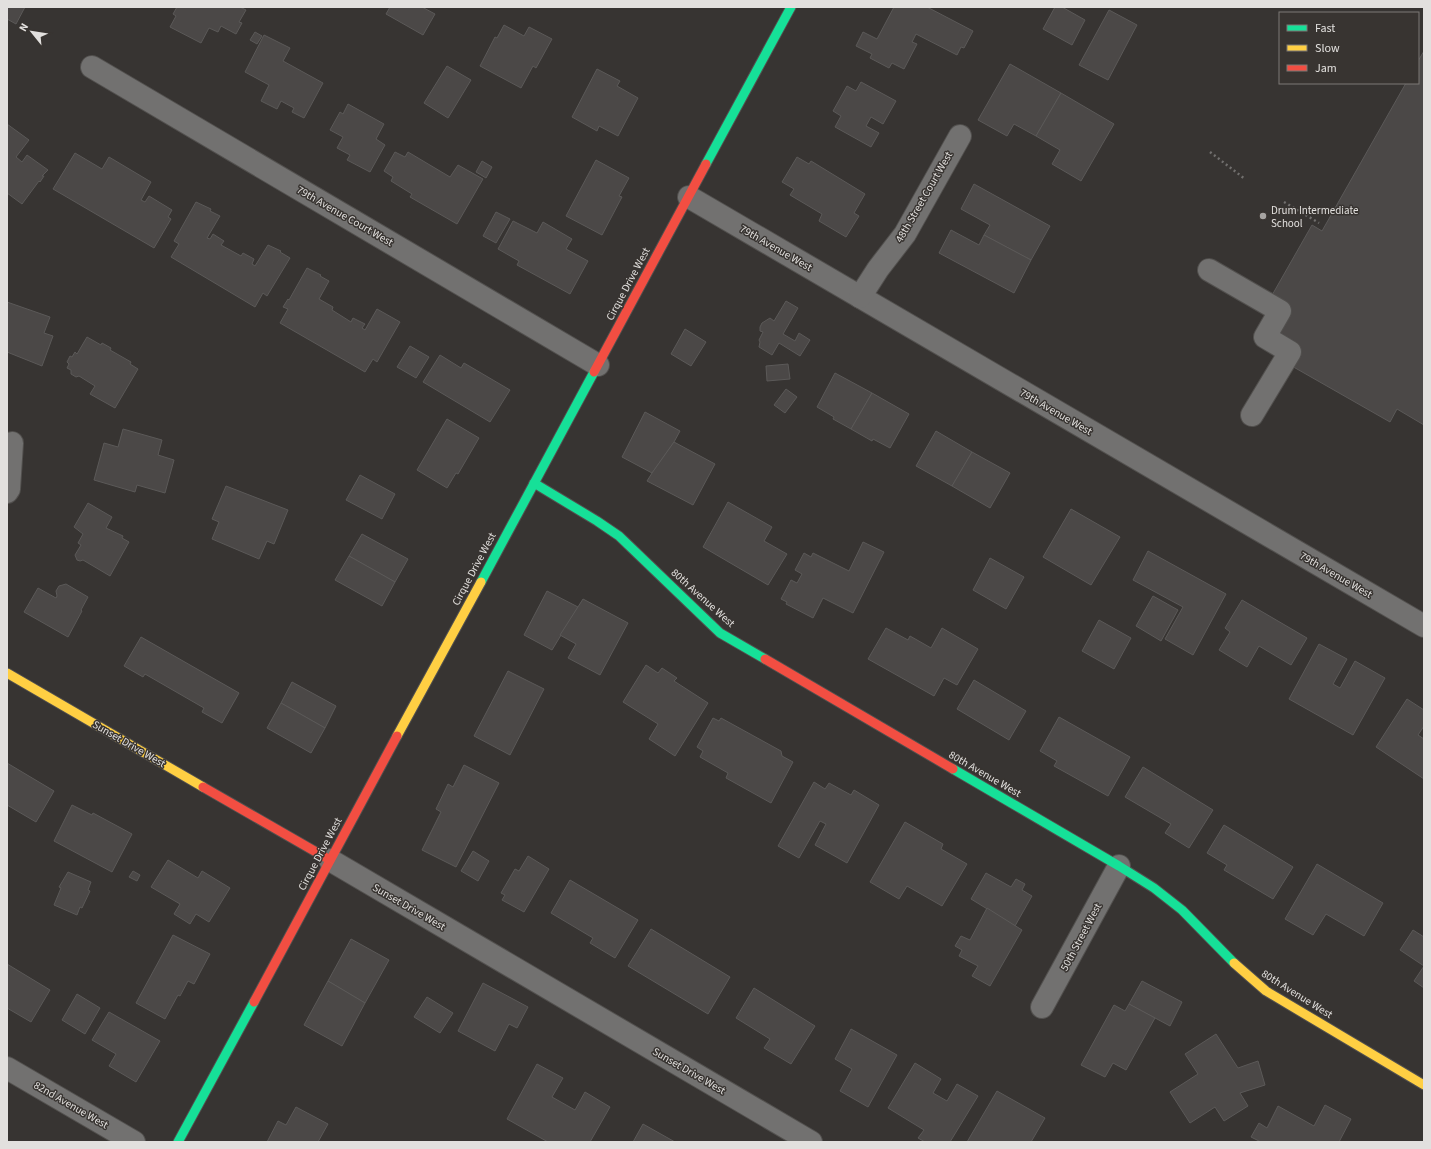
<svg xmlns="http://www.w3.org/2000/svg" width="1431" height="1149" viewBox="0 0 1431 1149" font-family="'Source Sans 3',sans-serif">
<rect width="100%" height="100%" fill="#373432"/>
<!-- building -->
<g fill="#4b4847" stroke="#5b5958">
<path d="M7 7H25L16 24 7 19Z"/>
<path d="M177 7H240L246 10 239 22 242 23 236 34 221 26 218 32 209 28 201 43 170 27 176 16 173 14Z"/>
<path d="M390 7H422L435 14 423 35 386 14Z"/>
<path d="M894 7H927L973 31 964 48 961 47 957 55 916 34 912 42 917 44 904 69 892 63 889 68 870 58 872 54 856 46 863 32 877 39Z"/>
<path d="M1055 7H1062L1085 20 1072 45 1043 29Z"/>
<path d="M1109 10 1137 25 1108 80 1079 65Z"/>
<path d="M504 25 524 36 529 27 552 39 536 68 533 66 521 88 480 66 495 37 497 38Z"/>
<path d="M255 32 262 36 257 44 250 40Z"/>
<path d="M264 35 290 48 283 61 323 83 304 118 292 112 294 108 281 101 277 109 261 101 269 85 245 72Z"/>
<path d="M1424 51V425L1397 409 1390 422 1290 365 1271 334V297L1312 225 1322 231 1406 83H1418V61Z"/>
<path d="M1010 64 1061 93 1036 136 1014 124 1007 136 978 120Z"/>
<path d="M447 66 471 80 448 118 424 103Z"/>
<path d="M597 69 620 81 617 86 638 98 618 136 599 126 597 131 572 117Z"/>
<path d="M861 82 896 101 883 124 871 117 866 126 879 133 871 147 835 127 841 116 833 111 847 86 856 91Z"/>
<path d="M1061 93 1114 124 1081 181 1052 164 1060 150 1036 136Z"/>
<path d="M348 104 384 124 376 139 385 145 370 172 347 160 350 155 337 148 343 137 330 130 340 112 343 114Z"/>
<path d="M7 124 29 140 16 157 22 162 27 155 48 170 42 176H44L40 182 39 181 22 204 7 193Z"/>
<path d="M395 152 405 157 408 152 450 177 458 165 483 179 457 224 410 197 412 194 391 181 393 177 384 171Z"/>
<path d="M75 153 102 169 109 157 151 182 141 200 145 202 149 196 172 210 168 217 171 219 154 248 53 189Z"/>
<path d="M797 157 809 164 811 161 865 194 854 213 859 216 846 237 819 221 822 214 790 195 794 189 782 182Z"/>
<path d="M596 160 629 178 619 196 622 197 602 235 566 216Z"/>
<path d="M482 161 492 167 486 178 476 172Z"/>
<path d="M974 184 1050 226 1031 260 984 235 990 225 961 209Z"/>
<path d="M196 202 211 209 210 211 220 216 207 238 210 239 213 234 224 241 221 245 241 256 243 253 254 259 252 264 255 266 268 245 281 251 280 252 290 258 267 296 263 293 255 307 171 257 179 244 174 241Z"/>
<path d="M496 212 510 219 496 243 483 236Z"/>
<path d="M513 221 537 233 543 222 572 239 566 249 588 261 570 294 517 265 519 261 498 249Z"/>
<path d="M951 230 979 245 984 235 1031 260 1014 293 939 253Z"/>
<path d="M307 268 321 275 320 276 329 281 319 299 333 307 332 310 351 322 353 318 365 324 362 328 365 330 377 309 400 322 377 362 373 359 365 372 280 323 288 309 283 307 288 299 289 300Z"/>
<path d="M786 301 798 308 783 334 795 341 799 333 810 340 800 356 779 343 772 355 759 347 760 342 759 340 763 332 760 331V327L762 323 770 318 774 321Z"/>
<path d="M7 302 50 317 44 333 53 336 42 366 7 352Z"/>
<path d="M685 329 706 342 691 366 671 354Z"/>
<path d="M87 337 101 345 102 343 111 348 110 350 131 362 130 364 138 369 115 408 90 394 95 386 79 376 76 377 71 374V370L67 368 69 364 67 362 70 356 72 357 75 352 77 354Z"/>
<path d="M410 346 429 357 416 378 397 367Z"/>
<path d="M440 355 461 368 464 363 510 390 490 422 423 382Z"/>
<path d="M788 364 790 379 767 381 766 366Z"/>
<path d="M835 373 872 393 851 429 833 419 834 417 817 407Z"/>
<path d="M786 389 797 397 785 413 774 405Z"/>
<path d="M872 393 909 414 890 448 873 439 872 441 851 429Z"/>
<path d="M645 412 680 431 674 442 652 473 622 457Z"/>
<path d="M447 419 479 438 458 474 456 473 447 488 417 470Z"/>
<path d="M123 429 162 440 158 455 174 460 165 493 137 485 135 492 94 480 104 443 118 447Z"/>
<path d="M936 431 972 452 952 486 916 466Z"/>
<path d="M674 442 715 464 693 505 647 481 652 473Z"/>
<path d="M972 452 1010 473 990 508 952 486Z"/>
<path d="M360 475 395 494 382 519 346 500Z"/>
<path d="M226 486 288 510 274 544 267 541 259 559 212 539 219 522 212 519Z"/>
<path d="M728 502 772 527 764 541 787 554 768 585 703 547Z"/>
<path d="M88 503 112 517 106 528 123 536 122 538 129 542 110 576 83 560 80 561 77 560 75 555 81 545 78 543 83 534 74 527Z"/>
<path d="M1071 509 1120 537 1091 585 1043 557Z"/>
<path d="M362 534 408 559 395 582 349 556Z"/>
<path d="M863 542 884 552 853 613 823 598 813 618 786 604 787 602 781 599 791 580 797 583 802 574 795 570 804 553 811 557 813 553 849 571Z"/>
<path d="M1148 551 1226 594 1193 655 1165 639 1183 607 1133 580Z"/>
<path d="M349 556 395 582 382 606 335 580Z"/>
<path d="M990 558 1024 577 1006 609 973 590Z"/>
<path d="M66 584 88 597 81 610 82 611 68 637 24 612 38 588 56 598 57 596 56 591 59 586Z"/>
<path d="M547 591 578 607 552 650 524 635Z"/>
<path d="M1153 596 1178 610 1161 641 1136 626Z"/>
<path d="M583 599 628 623 600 675 568 658 576 644 560 635Z"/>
<path d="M1242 600 1307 638 1291 665 1259 646 1247 667 1219 650 1230 632 1225 628Z"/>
<path d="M1099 620 1131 638 1114 669 1082 651Z"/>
<path d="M886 628 908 640 910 636 931 648 942 628 978 649 957 685 944 678 934 696 868 659Z"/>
<path d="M141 637 239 693 222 723 202 712 204 708 145 674 143 677 124 666Z"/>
<path d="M1319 644 1347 659 1333 684 1340 688 1355 661 1385 678 1353 735 1289 699Z"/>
<path d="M646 665 658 673 662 668 677 678 674 681 708 703 675 756 649 739 658 724 623 702Z"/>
<path d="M508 671 544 689 510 755 474 736Z"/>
<path d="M974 680 1026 711 1009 740 957 709Z"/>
<path d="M292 682 336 706 325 728 281 703Z"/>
<path d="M1407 699 1424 710V726L1418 735 1424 739V779L1376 747Z"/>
<path d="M281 703 325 728 311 753 267 728Z"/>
<path d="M1059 717 1130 757 1108 796 1054 766 1057 761 1040 751Z"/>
<path d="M713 718 719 721 721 718 781 751 782 756 793 762 771 803 726 778 728 773 700 757 703 751 697 747Z"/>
<path d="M7 763 54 791 36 822 7 805Z"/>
<path d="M464 765 499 783 456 867 422 850 441 812 436 809 448 784 453 787Z"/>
<path d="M1143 767 1213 810 1189 848 1165 833 1171 824 1125 797Z"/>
<path d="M814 782 825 789 829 783 851 795 854 790 879 805 847 863 815 845 826 824 820 821 799 858 778 846Z"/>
<path d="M72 805 92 815 93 813 132 834 112 872 54 841Z"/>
<path d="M905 822 943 844 941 849 967 864 942 906 907 886 899 899 870 882Z"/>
<path d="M1224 825 1293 867 1273 899 1224 870 1227 865 1207 853Z"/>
<path d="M473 851 489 861 478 881 461 871Z"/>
<path d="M528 856 549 869 524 912 502 900 505 895 501 893 515 869 519 871Z"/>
<path d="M168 860 198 878 202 871 230 888 209 922 196 914 190 924 174 914 180 904 151 887Z"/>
<path d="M1317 864 1383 903 1364 936 1326 914 1313 935 1285 919Z"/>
<path d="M133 871 140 875 137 881 129 877Z"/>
<path d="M68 872 91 882 88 890 90 891 82 908 80 907 77 915 54 905 61 888 59 887Z"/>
<path d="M986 873 1011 887 1016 879 1025 884 1022 890 1032 896 1015 926 971 899Z"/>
<path d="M570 880 638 920 615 958 590 943 593 938 551 913Z"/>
<path d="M987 908 1022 930 990 986 972 976 978 966 959 956 962 950 955 946 961 936 970 940Z"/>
<path d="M651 929 730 977 708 1014 628 966Z"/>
<path d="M1413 930 1424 937V966L1400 950Z"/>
<path d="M173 935 210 954 194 984 188 981 180 996 178 995 165 1019 136 1003Z"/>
<path d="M351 939 389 960 365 1003 328 981Z"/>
<path d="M7 964 50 990 31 1022 7 1008Z"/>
<path d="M1424 966V988L1414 981Z"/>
<path d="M328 981 365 1003 342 1046 304 1025Z"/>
<path d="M1142 981 1182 1002 1170 1026 1129 1004Z"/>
<path d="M483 983 528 1007 517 1028 509 1024 495 1051 458 1031Z"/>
<path d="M754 988 815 1026 791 1064 764 1048 770 1039 736 1018Z"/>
<path d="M77 994 100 1008 85 1034 62 1020Z"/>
<path d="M427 997 453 1013 440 1033 414 1017Z"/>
<path d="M1129 1004 1155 1018 1126 1070 1113 1063 1105 1077 1081 1065 1114 1005 1125 1011Z"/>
<path d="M109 1012 160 1041 136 1082 109 1066 116 1054 92 1040Z"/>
<path d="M851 1029 897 1055 868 1107 840 1091 852 1069 835 1059Z"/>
<path d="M1216 1034 1238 1068 1258 1061 1265 1085 1240 1093 1248 1106 1224 1121 1215 1107 1190 1123 1170 1092 1198 1074 1185 1054Z"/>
<path d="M915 1063 941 1079 933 1093 947 1101 957 1084 978 1096 950 1142H925L918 1138 924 1130 888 1108Z"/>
<path d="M537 1064 563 1078 552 1097 575 1110 585 1092 610 1107 590 1142H548L507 1119Z"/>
<path d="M997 1091 1045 1118 1031 1142H967Z"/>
<path d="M1325 1105 1351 1119 1339 1142H1261L1251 1137 1259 1123 1267 1128 1278 1106 1314 1126Z"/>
<path d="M296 1107 328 1124 318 1142H267L278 1121 286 1125Z"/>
<path d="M643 1124 675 1142H633Z"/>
</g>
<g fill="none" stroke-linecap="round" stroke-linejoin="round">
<defs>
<g id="street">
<path d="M92 67 598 365"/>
<path d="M689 197 1424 626"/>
<path d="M1209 270 1280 311 1265 337 1290 352 1252 415"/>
<path d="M860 297 878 269 905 234 960 136"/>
<path d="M7 492 9 489 12 443"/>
<path d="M330 860 811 1142"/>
<path d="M1042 1007 1119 866"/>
<path d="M7 1068 134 1142"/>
</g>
<g id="fast">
<path d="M706 164 791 7"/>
<path d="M534 483 597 521 619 536 720 633 765 659"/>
<path d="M481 582 594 372"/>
<path d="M953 769 1119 866 1154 888 1182 910 1234 963"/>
<path d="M178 1142 254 1002"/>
</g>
<g id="slow">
<path d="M7 673 203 787"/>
<path d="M397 736 481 582"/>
<path d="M1234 963 1266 991 1424 1085"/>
</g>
<g id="jam">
<path d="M594 372 706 164"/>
<path d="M765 659 953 769"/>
<path d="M203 787 330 860"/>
<path d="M254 1002 397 736"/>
</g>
</defs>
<!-- street casing -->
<use href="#street" stroke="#52504e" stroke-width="24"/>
<!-- fast casing -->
<use href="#fast" stroke="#52504e" stroke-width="11"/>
<!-- slow casing -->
<use href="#slow" stroke="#52504e" stroke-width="11"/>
<!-- jam casing -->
<use href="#jam" stroke="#52504e" stroke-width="11"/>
<!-- path -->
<g stroke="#716f6e" stroke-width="2.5" stroke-dasharray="2 3" stroke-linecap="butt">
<path d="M1210 152 1245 179"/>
<path d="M1284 202 1319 223"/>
</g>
<!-- street -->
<use href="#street" stroke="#727170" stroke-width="22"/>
<!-- fast -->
<use href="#fast" stroke="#16e098" stroke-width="9"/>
<!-- slow -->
<use href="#slow" stroke="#ffcf43" stroke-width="9"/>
<!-- jam -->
<use href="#jam" stroke="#f24e42" stroke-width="9"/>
</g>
<!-- markers -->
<circle fill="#a6a4a2" stroke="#383431" stroke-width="1.5" cx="1263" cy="216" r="4"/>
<g text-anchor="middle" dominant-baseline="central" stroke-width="3" stroke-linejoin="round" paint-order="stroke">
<!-- street labels -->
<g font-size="11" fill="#e2e0de" stroke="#383431">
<text transform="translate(924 197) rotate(-60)">48th Street Court West</text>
<text transform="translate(345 216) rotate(30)">79th Avenue Court West</text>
<text transform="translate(776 248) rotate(30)">79th Avenue West</text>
<text transform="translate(628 284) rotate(-62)">Cirque Drive West</text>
<text transform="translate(1056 412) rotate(30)">79th Avenue West</text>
<text transform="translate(474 569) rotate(-62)">Cirque Drive West</text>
<text transform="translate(1336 575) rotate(30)">79th Avenue West</text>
<text transform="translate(703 598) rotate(42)">80th Avenue West</text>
<text transform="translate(129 744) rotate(30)">Sunset Drive West</text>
<text transform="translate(985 774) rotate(30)">80th Avenue West</text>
<text transform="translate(320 854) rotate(-62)">Cirque Drive West</text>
<text transform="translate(409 907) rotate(30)">Sunset Drive West</text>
<text transform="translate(1081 937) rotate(-62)">50th Street West</text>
<text transform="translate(1297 994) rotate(32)">80th Avenue West</text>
<text transform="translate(689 1071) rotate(30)">Sunset Drive West</text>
<text transform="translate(71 1105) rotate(30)">82nd Avenue West</text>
</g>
<!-- poi labels -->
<g font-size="11" fill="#e2e0de" stroke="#383431" text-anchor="start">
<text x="1271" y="210">Drum Intermediate<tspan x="1271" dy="13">School</tspan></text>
</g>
</g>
<!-- border -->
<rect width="1431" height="1149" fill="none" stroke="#e2e0de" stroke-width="16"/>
<!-- legend -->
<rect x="1279" y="12" width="140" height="72" fill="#383431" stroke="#7c7976"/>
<rect x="1287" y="25" width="20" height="6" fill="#16e098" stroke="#7c7976"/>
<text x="1315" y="32" font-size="12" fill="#e2e0de">Fast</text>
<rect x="1287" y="45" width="20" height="6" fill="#ffcf43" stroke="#7c7976"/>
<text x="1315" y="52" font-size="12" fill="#e2e0de">Slow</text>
<rect x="1287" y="65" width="20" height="6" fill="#f24e42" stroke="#7c7976"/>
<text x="1315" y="72" font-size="12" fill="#e2e0de">Jam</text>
<!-- north arrow -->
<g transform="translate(32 32) rotate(300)" stroke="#383431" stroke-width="3" paint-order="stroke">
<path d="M0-3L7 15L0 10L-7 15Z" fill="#e2e0de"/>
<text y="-6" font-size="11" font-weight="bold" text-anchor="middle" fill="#e2e0de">N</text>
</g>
</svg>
